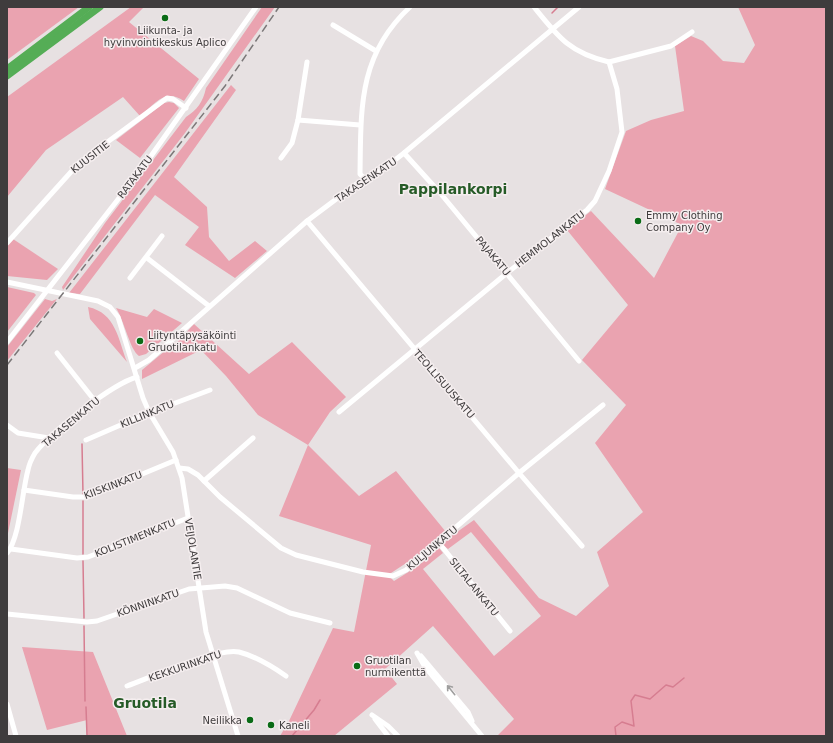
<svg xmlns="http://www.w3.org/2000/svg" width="833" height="743" viewBox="0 0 833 743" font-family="'DejaVu Sans',sans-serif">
<rect width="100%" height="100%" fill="#e7e1e2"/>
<!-- green -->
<g fill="#eaa3b0">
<path d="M7 7H79L7 60Z"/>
<path d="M131 7H144L129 22 199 79 184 101C165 88 156 103 140 116L123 97 46 150 7 197V97Z"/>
<path d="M262 7H275L185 133 63 290 62 287 105 223 186 117C197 110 203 102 206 88Z"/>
<path d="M738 7H826V736H497L514 719 433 626 385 669 397 684 334 736H280L289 721 333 628 354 632 371 545 279 516 308 445 258 415 226 376 201 350 142 379V370L172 345C180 342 187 331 194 324L249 374 292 342 346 397 330 412 308 445 359 496 396 471 446 532 426 550 388 575 394 581 418 566 439 548 443 553 423 569 494 656 541 616 471 532 448 549 443 545 450 537 474 520 539 598 576 616 609 586 597 552 643 512 595 443 626 405 582 360 628 305 567 230 591 211 654 278 682 225 605 189 626 131 651 120 684 111 675 46 691 36 703 41 723 61 744 63 755 45Z"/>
<path d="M231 85 236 90 174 177 207 207 209 237 229 261 255 241 267 251 235 278 185 245 199 227 155 195 80 294 69 293Z"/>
<path d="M169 102 174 103 179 108 140 158 116 140 164 103Z"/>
<path d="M13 239 58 269 47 280 7 276V245Z"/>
<path d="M7 287 34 293 36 295 7 332Z"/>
<path d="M45 299 52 301 57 299 7 361V347Z"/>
<path d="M88 307C116 313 118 339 127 362L90 319Z"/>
<path d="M116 308 147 317 154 309 182 323 146 354 139 356C130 350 124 320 116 308Z"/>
<path d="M7 468 21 470 7 538Z"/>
<path d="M22 647 93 652 127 736H87V720L47 730Z"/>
</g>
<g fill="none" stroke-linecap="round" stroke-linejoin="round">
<!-- stream -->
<g stroke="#d67d90" stroke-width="1.5">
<path d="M552 13 558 7"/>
<path d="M82 444 83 494"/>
<path d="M83 501V554"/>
<path d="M83 561 84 618"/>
<path d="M84 626 85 701"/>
<path d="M86 707 87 736"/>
<path d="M292 736 314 710 320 700"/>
<path d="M616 736 615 727 622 722 634 726 631 701 635 695 650 699 666 685 673 687 684 678"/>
</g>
<!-- minor -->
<g stroke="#fff" stroke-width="5">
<path d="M333 25 376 51"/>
<path d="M609 62 671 46 692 32"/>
<path d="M298 120 307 62"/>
<path d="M404 153 441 194 579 361"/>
<path d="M281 158 292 143 298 120 360 125"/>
<path d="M364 178 360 174C361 109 358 55 410 7"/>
<path d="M307 221 519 473 582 546"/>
<path d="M7 243 79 163 167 98 173 99 186 108"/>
<path d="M147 258 209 306"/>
<path d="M130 278 162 236"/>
<path d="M7 282 98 301 110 307 118 317 143 398 149 412 173 452 182 478 206 632 238 736"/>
<path d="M7 342 144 166 256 7"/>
<path d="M57 353 95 401"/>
<path d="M135 368 149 360 307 221 355 185 382 170 404 153 579 7"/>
<path d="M339 412 507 273 587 210 595 201 609 171 622 132 617 89 609 62C570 53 558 37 534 7"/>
<path d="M7 425 18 433 49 438"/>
<path d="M86 440 146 414 210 390"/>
<path d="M179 468 188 469 198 475 220 497 281 548 296 555 363 572 393 576 406 570 519 473 603 405"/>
<path d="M204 481 253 438"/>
<path d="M24 490 73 497H87L176 460"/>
<path d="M439 543 510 631"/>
<path d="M11 549 77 558 88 557 188 518"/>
<path d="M7 553C20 538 22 491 28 470 29 465 32 458 35 453 51 432 112 384 137 377"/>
<path d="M7 614 87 622 97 621 189 589 225 586 237 588 290 613 330 623"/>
<path d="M417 653 425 667 482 736"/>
<path d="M421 656 468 712 472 721"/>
<path d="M127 686C150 678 218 647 239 652 255 656 273 667 286 676"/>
<path d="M7 704 16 736"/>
<path d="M372 715 388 726 398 736"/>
<path d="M375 719 388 736"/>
</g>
<!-- highway -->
<g stroke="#55ad56" stroke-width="7">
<path d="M7 69 89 7"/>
<path d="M7 76 100 7"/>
</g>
<!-- rail -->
<path stroke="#7b7778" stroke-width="1.5" stroke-dasharray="8 4" stroke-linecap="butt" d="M7 365 225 86 279 7"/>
</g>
<!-- one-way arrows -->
<defs><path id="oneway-shaft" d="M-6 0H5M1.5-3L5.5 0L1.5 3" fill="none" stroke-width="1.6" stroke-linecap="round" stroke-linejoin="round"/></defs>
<use stroke="#9f9e9e" href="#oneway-shaft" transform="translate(451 690) rotate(-129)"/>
<!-- markers -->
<g fill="#0a6b16" stroke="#f5eeef" stroke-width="1.5">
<circle cx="165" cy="18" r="4"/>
<circle cx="638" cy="221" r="4"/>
<circle cx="140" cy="341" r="4"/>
<circle cx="357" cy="666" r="4"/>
<circle cx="250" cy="720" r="4"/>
<circle cx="271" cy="725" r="4"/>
</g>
<g text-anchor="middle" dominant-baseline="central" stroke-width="3" stroke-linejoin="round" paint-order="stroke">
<!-- poi labels -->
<g font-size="10" fill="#3f3c3d" stroke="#f5eeef" text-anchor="start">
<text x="165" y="30" text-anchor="middle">Liikunta- ja<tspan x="165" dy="12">hyvinvointikeskus Aplico</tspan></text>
<text x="646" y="215">Emmy Clothing<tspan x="646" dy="12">Company Oy</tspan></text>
<text x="148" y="335">Liityntäpysäköinti<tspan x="148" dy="12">Gruotilankatu</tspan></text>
<text x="365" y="660">Gruotilan<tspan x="365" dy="12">nurmikenttä</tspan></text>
<text x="242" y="720" text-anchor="end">Neilikka</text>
<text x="279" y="725">Kaneli</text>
</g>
<!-- street labels -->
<g font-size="10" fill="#3f3c3d" stroke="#f5eeef">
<text transform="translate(90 157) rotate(-38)">KUUSITIE</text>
<text transform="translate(135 177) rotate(-53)">RATAKATU</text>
<text transform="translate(366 180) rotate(-34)">TAKASENKATU</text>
<text transform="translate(550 239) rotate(-38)">HEMMOLANKATU</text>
<text transform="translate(493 256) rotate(50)">PAJAKATU</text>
<text transform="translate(444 384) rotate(49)">TEOLLISUUSKATU</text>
<text transform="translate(147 414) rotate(-22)">KILLINKATU</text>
<text transform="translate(71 422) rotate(-40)">TAKASENKATU</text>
<text transform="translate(113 485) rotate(-21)">KIISKINKATU</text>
<text transform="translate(135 538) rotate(-22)">KOLISTIMENKATU</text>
<text transform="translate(432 548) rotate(-40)">KULJUNKATU</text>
<text transform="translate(193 549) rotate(81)">VEIJOLANTIE</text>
<text transform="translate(474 587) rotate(51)">SILTALANKATU</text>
<text transform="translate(148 603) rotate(-19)">KÖNNINKATU</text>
<text transform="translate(185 666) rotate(-19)">KEKKURINKATU</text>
</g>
<!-- district labels -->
<g font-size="14" font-weight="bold" fill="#265b27" stroke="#f5eeef">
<text x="453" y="189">Pappilankorpi</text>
<text x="145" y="703">Gruotila</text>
</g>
</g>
<!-- border -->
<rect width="833" height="743" fill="none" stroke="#3f3c3d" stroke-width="16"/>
</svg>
